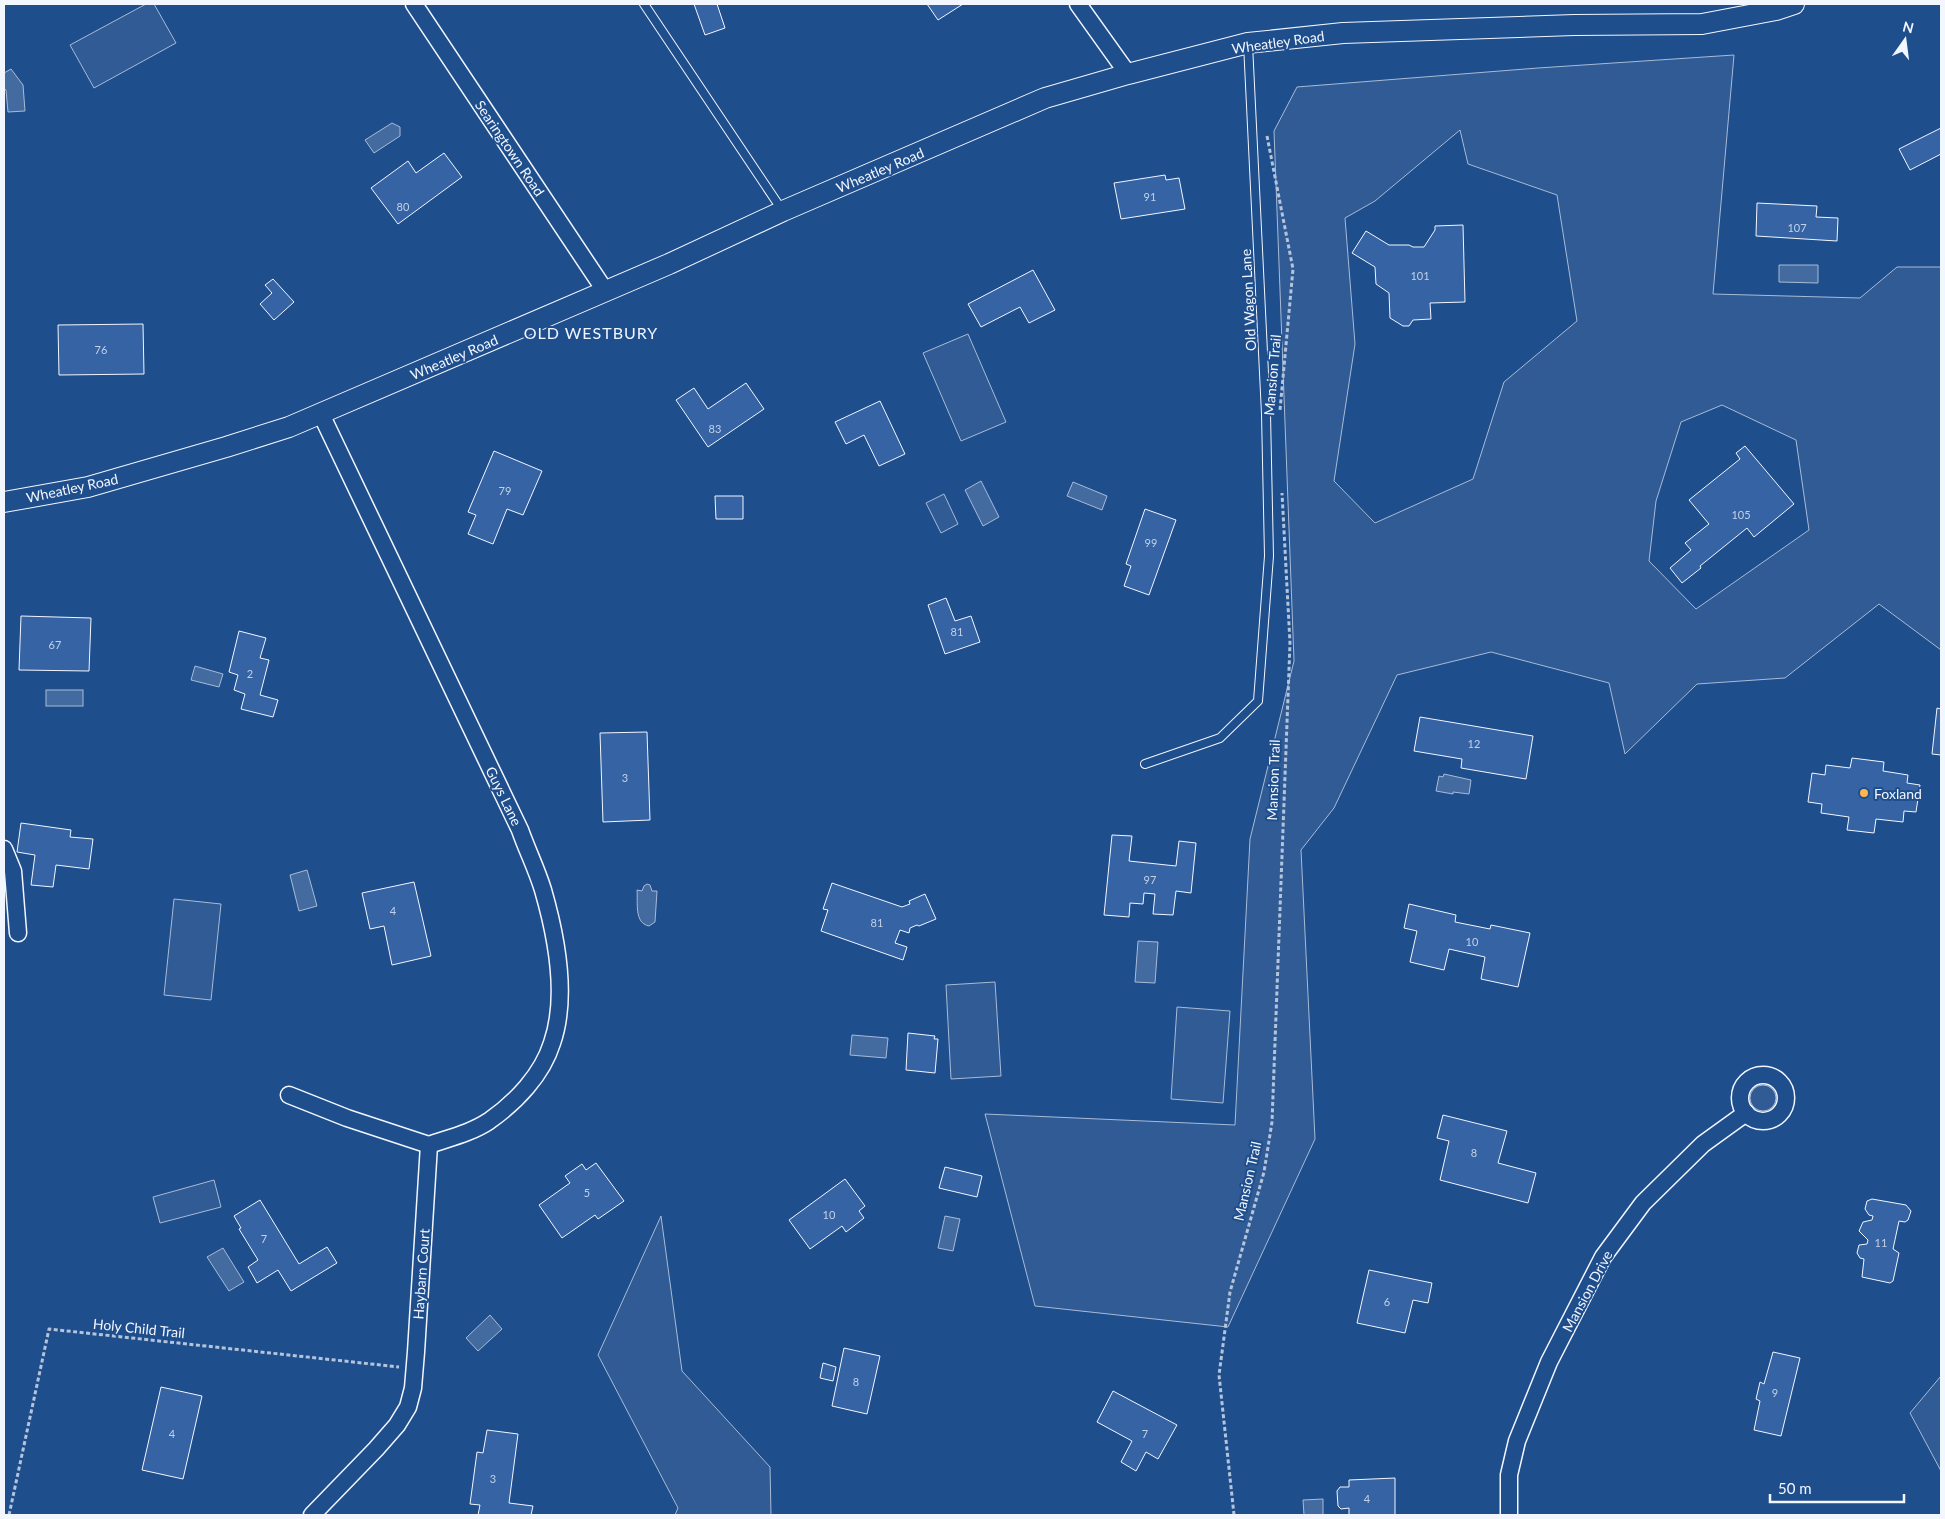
<svg xmlns="http://www.w3.org/2000/svg" width="1945" height="1519" viewBox="0 0 1945 1519" font-family="Lato,sans-serif">
<rect width="100%" height="100%" fill="#1f4e8c"/>
<!-- built -->
<g fill="#305b95" stroke="#a8bbd7" fill-rule="evenodd">
<path d="M146 4H154L176 43 94 88 70 45Z"/>
<path d="M1734 55 1713 294 1860 298 1897 267H1941V650L1879 604 1785 678 1697 684 1625 754 1609 683 1491 652 1397 675 1334 808 1301 850 1315 1139 1228 1327 1035 1306 985 1114 1235 1125 1250 839 1294 661 1274 131 1297 87 1538 68ZM1460 130 1468 164 1557 195 1577 321 1504 382 1473 479 1375 523 1334 481 1355 344 1345 218 1375 201ZM1722 405 1796 440 1809 530 1696 609 1649 561 1656 501 1681 422Z"/>
<path d="M968 334 1006 422 961 441 923 353Z"/>
<path d="M944 494 958 524 941 533 926 503Z"/>
<path d="M174 899 221 904 211 1000 164 995Z"/>
<path d="M995 982 1001 1076 951 1079 946 985Z"/>
<path d="M1177 1007 1230 1011 1223 1103 1171 1099Z"/>
<circle cx="1763" cy="1098" r="13"/>
<path d="M214 1180 221 1207 160 1223 153 1197Z"/>
<path d="M661 1216 682 1371 770 1467 771 1515H675L678 1508 598 1355Z"/>
<path d="M1941 1376V1471L1910 1413Z"/>
</g>
<!-- water -->
<g fill="#446ba0" stroke="#a8bbd7">
<path d="M11 69 23 85 25 111 8 112 6 90 4 88V73Z"/>
<path d="M392 123 400 127V136L374 153 365 140Z"/>
<path d="M1779 265H1818V283L1779 282Z"/>
<path d="M981 481 999 517 983 526 965 490Z"/>
<path d="M1073 482 1107 496 1102 510 1067 496Z"/>
<path d="M195 666 223 674 219 687 191 680Z"/>
<rect x="46" y="690" width="37" height="16"/>
<path d="M1444 774 1471 780 1469 794 1453 792V794L1436 791 1439 776 1443 777Z"/>
<path d="M307 870 317 906 299 911 290 875Z"/>
<path d="M647 884 650 885 652 891H657L655 922 649 926C634 923 638 903 637 890L642 891 644 886Z"/>
<path d="M1138 941 1158 942 1155 983 1135 982Z"/>
<path d="M852 1035 888 1038 886 1058 850 1055Z"/>
<path d="M945 1216 960 1219 953 1251 938 1248Z"/>
<path d="M223 1248 244 1282 229 1291 207 1257Z"/>
<path d="M490 1315 502 1329 478 1351 466 1338Z"/>
<path d="M1323 1499V1515H1304L1303 1500Z"/>
</g>
<!-- building -->
<g fill="#3563a3" stroke="#f2f6ff">
<path d="M694 4H717L725 28 705 35Z"/>
<path d="M927 4H963L938 20Z"/>
<path d="M1941 128V154L1910 170 1899 149Z"/>
<path d="M444 153 462 177 398 224 371 188 408 161 416 173Z"/>
<path d="M1165 175 1166 180 1179 178 1185 209 1121 219 1114 183Z"/>
<path d="M1757 203 1817 206 1816 217 1838 218 1837 241 1756 236Z"/>
<path d="M1463 225 1465 302 1430 303 1431 319 1413 320 1409 326H1403L1390 318 1389 293 1376 284 1375 267 1352 253 1366 231 1389 245H1409L1413 247H1424L1435 230V226Z"/>
<path d="M1033 270 1055 310 1029 323 1020 307 981 327 968 304Z"/>
<path d="M273 279 294 302 274 320 260 304 272 293 265 285Z"/>
<path d="M143 324 144 374 59 375 58 325Z"/>
<path d="M746 383 764 409 708 447 676 400 694 388 708 409Z"/>
<path d="M880 401 905 454 879 466 864 435 846 444 835 422Z"/>
<path d="M1745 446 1794 504 1754 537 1747 528 1700 566 1701 568 1682 583 1670 568 1691 550 1685 543 1709 524 1689 500 1740 459 1736 453Z"/>
<path d="M494 451 542 471 523 515 507 509 493 544 468 534 476 515 468 512Z"/>
<path d="M715 496H743V519H716Z"/>
<path d="M1145 509 1176 520 1149 595 1124 586 1131 566 1126 564Z"/>
<path d="M946 598 955 621 971 616 980 642 945 654 928 605Z"/>
<path d="M21 616 91 618 89 671 19 670Z"/>
<path d="M239 631 266 638 260 658 269 660 260 695 278 700 273 717 241 709 245 694 234 690 238 675 229 672Z"/>
<path d="M1937 708 1941 709V755L1932 754Z"/>
<path d="M1420 717 1533 736 1526 779 1461 768 1462 759 1414 751Z"/>
<path d="M647 732 650 820 603 822 600 733Z"/>
<path d="M1852 758 1884 762 1883 771 1908 775 1907 783 1920 785 1916 812 1904 811 1903 822 1876 819 1874 833 1847 830 1849 817 1821 813 1822 804 1808 802 1812 773 1825 775 1826 765 1850 768Z"/>
<path d="M21 823 71 830 70 837 93 839 89 869 56 865 53 887 31 885 35 855 17 852Z"/>
<path d="M1112 835 1132 836 1129 861 1176 866 1179 841 1196 843 1191 893 1176 891 1173 915 1153 914 1155 894 1144 893 1143 904 1130 903 1129 917 1104 915Z"/>
<path d="M414 882 431 956 392 965 384 926 370 929 362 893Z"/>
<path d="M832 883 902 907 910 904 909 901 925 894 936 919 919 926 917 925 910 928 909 933 900 930 895 943 907 947 903 960 821 931 828 910 823 909Z"/>
<path d="M1409 904 1456 915 1455 922 1490 929 1491 925 1530 933 1518 987 1481 979 1485 957 1449 949 1444 970 1410 962 1417 931 1404 928Z"/>
<path d="M908 1033 935 1036 934 1039H938L935 1073 906 1070Z"/>
<path d="M1443 1115 1507 1131 1498 1163 1536 1173 1528 1203 1440 1180 1449 1141 1437 1138Z"/>
<path d="M596 1163 624 1201 598 1219 595 1215 562 1238 539 1205 570 1183 565 1176 582 1164 586 1170Z"/>
<path d="M945 1167 982 1176 977 1197 939 1188Z"/>
<path d="M845 1179 865 1206 859 1211 864 1218 846 1232 842 1226 810 1249 789 1220Z"/>
<path d="M1872 1199 1906 1205 1911 1211 1908 1220 1905 1222 1899 1221 1893 1249 1899 1253 1893 1281 1890 1283 1862 1277 1864 1259 1860 1258 1857 1253 1859 1245 1867 1244 1868 1240 1859 1231 1863 1222 1872 1220 1873 1216 1869 1215 1865 1209 1867 1201Z"/>
<path d="M260 1200 299 1264 327 1247 337 1263 291 1291 278 1270 257 1283 248 1267 258 1260 239 1229 241 1228 234 1216Z"/>
<path d="M1369 1270 1432 1283 1428 1303 1413 1300 1405 1333 1357 1323Z"/>
<path d="M844 1348 880 1356 867 1414 832 1406Z"/>
<path d="M1773 1352 1800 1358 1781 1436 1754 1430 1760 1401 1756 1399 1760 1382 1764 1384Z"/>
<path d="M823 1363 836 1367 833 1381 820 1378Z"/>
<path d="M161 1387 202 1396 183 1479 142 1470Z"/>
<path d="M1113 1391 1177 1425 1158 1459 1146 1452 1136 1471 1121 1462 1132 1441 1097 1422Z"/>
<path d="M487 1430 518 1434 509 1503 533 1506 531 1515H478L480 1505 470 1504 477 1452 483 1453Z"/>
<path d="M1395 1478V1515H1349V1508L1341 1509 1338 1506 1337 1491 1340 1487H1349V1480Z"/>
</g>
<g fill="none" stroke-linecap="round" stroke-linejoin="round">
<defs>
<g id="service">
<path d="M644 4 782 210"/>
<path d="M1145 764 1220 738 1258 701 1269 556 1266 414 1248 44"/>
</g>
<g id="minor">
<path d="M414 4 606 292"/>
<path d="M1078 4 1128 74"/>
<path d="M321 414 520 830C527 850 537 870 543 890 556 935 568 997 552 1043 542 1075 516 1102 489 1121 471 1133 449 1138 429 1145"/>
<path d="M4 849 13 871 18 933"/>
<circle cx="1763" cy="1098" r="23"/>
<path d="M289 1095 347 1118 429 1145"/>
<path d="M312 1515 376 1449 397 1425 408 1407 413 1388 416 1352 429 1145"/>
<path d="M1509 1515V1475L1517 1441 1549 1362 1603 1257 1643 1203 1703 1144 1746 1113"/>
</g>
<path id="tertiary" d="M4 502 88 487 226 447 289 427 669 264 783 211 1045 98 1128 74 1248 43 1343 33 1574 25 1702 24 1776 10 1794 4"/>
</defs>
<!-- service casing -->
<use href="#service" stroke="#f2f6ff" stroke-width="10"/>
<!-- minor casing -->
<use href="#minor" stroke="#f2f6ff" stroke-width="19"/>
<!-- tertiary casing -->
<use href="#tertiary" stroke="#f2f6ff" stroke-width="22"/>
<!-- path -->
<g stroke="#b3c4dc" stroke-width="3" stroke-dasharray="4 2.5" stroke-linecap="butt">
<path d="M1267 136 1293 269 1280 410"/>
<path d="M9 1515 49 1329 399 1367"/>
<path d="M1234 1515 1219 1375 1230 1292 1264 1172 1272 1122 1290 643 1282 493"/>
</g>
<!-- service -->
<use href="#service" stroke="#1f4e8c" stroke-width="8"/>
<!-- minor -->
<use href="#minor" stroke="#1f4e8c" stroke-width="16"/>
<!-- tertiary -->
<use href="#tertiary" stroke="#1f4e8c" stroke-width="20"/>
</g>
<!-- markers -->
<circle fill="#ffb74d" stroke="#1f4e8c" stroke-width="2" cx="1864" cy="793" r="5"/>
<g text-anchor="middle" dominant-baseline="central" stroke-width="4" stroke-linejoin="round" paint-order="stroke">
<!-- number labels -->
<g font-size="11" fill="#c3d1e8">
<text x="1150" y="196">91</text>
<text x="403" y="206">80</text>
<text x="1797" y="227">107</text>
<text x="1420" y="275">101</text>
<text x="101" y="349">76</text>
<text x="715" y="428">83</text>
<text x="505" y="490">79</text>
<text x="1741" y="514">105</text>
<text x="1151" y="542">99</text>
<text x="957" y="631">81</text>
<text x="55" y="644">67</text>
<text x="250" y="673">2</text>
<text x="1474" y="743">12</text>
<text x="625" y="777">3</text>
<text x="1150" y="879">97</text>
<text x="393" y="910">4</text>
<text x="877" y="922">81</text>
<text x="1472" y="941">10</text>
<text x="1474" y="1152">8</text>
<text x="587" y="1192">5</text>
<text x="829" y="1214">10</text>
<text x="264" y="1238">7</text>
<text x="1881" y="1242">11</text>
<text x="1387" y="1301">6</text>
<text x="856" y="1381">8</text>
<text x="1775" y="1392">9</text>
<text x="172" y="1433">4</text>
<text x="1145" y="1433">7</text>
<text x="493" y="1478">3</text>
<text x="1367" y="1498">4</text>
</g>
<!-- street labels -->
<g font-size="14" fill="#f2f6ff" stroke="#1f4e8c">
<text transform="translate(1278 42) rotate(-8)">Wheatley Road</text>
<text transform="translate(510 148) rotate(56)">Searingtown Road</text>
<text transform="translate(880 170) rotate(-23)">Wheatley Road</text>
<text transform="translate(1248 300) rotate(-93)">Old Wagon Lane</text>
<text transform="translate(454 357) rotate(-23)">Wheatley Road</text>
<text transform="translate(1272 375) rotate(-85)">Mansion Trail</text>
<text transform="translate(72 488) rotate(-12)">Wheatley Road</text>
<text transform="translate(1273 780) rotate(-88)">Mansion Trail</text>
<text transform="translate(504 796) rotate(64)">Guys Lane</text>
<text transform="translate(1247 1181) rotate(-77)">Mansion Trail</text>
<text transform="translate(421 1274) rotate(-86)">Haybarn Court</text>
<text transform="translate(1587 1291) rotate(-62)">Mansion Drive</text>
<text transform="translate(139 1328) rotate(6)">Holy Child Trail</text>
</g>
<!-- poi labels -->
<g font-size="14" fill="#f2f6ff" stroke="#1f4e8c" text-anchor="start">
<text x="1874" y="793">Foxland</text>
</g>
<!-- quarter labels -->
<g font-size="16" letter-spacing="1" fill="#f2f6ff" stroke="#1f4e8c">
<text x="591" y="332">OLD WESTBURY</text>
</g>
</g>
<!-- border -->
<rect width="1945" height="1519" fill="none" stroke="#f2f6ff" stroke-width="10"/>
<!-- north arrow -->
<g transform="translate(1905 40) rotate(14)" stroke="#1f4e8c" stroke-width="4" paint-order="stroke">
<path d="M0-4L9 19L0 12L-9 19Z" fill="#f2f6ff"/>
<text y="-8" font-size="14" font-weight="bold" text-anchor="middle" fill="#f2f6ff">N</text>
</g>
<!-- scale -->
<path d="M1770 1494v8h134v-8" fill="none" stroke="#f2f6ff" stroke-width="2.5"/>
<text x="1778" y="1494" font-size="15" fill="#f2f6ff" stroke="#1f4e8c" stroke-width="4" paint-order="stroke">50 m</text>
</svg>
